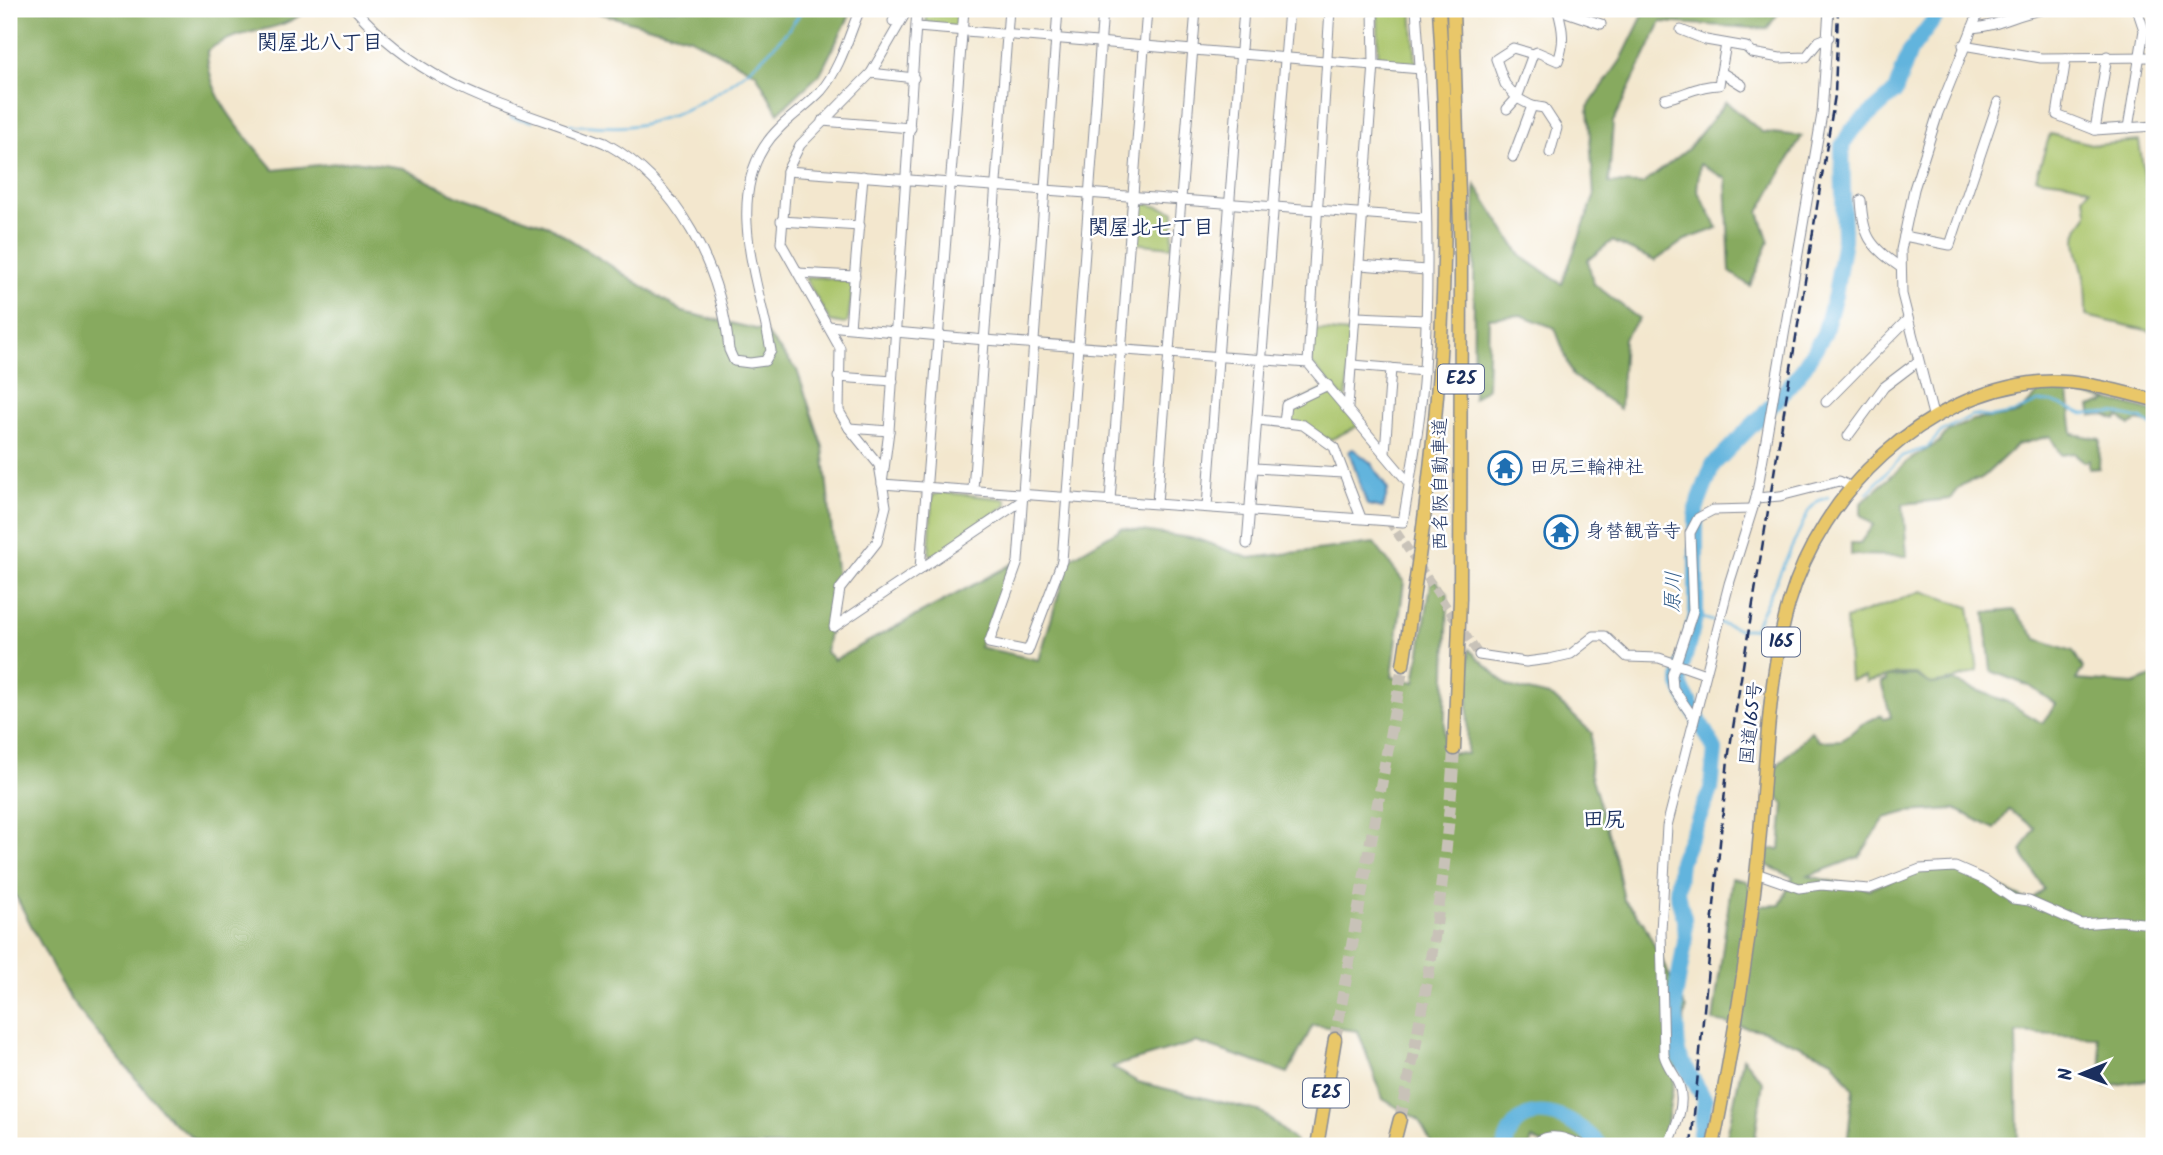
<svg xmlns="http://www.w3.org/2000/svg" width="2163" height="1155" viewBox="0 0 2163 1155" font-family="Kalam,'Klee One',sans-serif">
<rect width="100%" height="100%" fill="#fff"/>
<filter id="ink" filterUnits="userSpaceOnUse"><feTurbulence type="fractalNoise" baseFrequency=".0143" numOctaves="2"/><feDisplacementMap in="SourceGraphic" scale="14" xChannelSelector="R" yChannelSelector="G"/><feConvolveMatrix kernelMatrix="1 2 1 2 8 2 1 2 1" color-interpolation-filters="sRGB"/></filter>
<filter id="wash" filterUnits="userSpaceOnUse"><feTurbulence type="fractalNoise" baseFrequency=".00686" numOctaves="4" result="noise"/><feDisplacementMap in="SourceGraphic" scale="28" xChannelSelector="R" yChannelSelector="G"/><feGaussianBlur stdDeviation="1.57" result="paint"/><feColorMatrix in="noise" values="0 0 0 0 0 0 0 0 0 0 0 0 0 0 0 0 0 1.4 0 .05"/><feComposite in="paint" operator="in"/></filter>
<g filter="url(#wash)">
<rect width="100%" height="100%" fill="#f3e7ce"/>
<!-- green -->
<g fill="#aac56b" stroke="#627a64" stroke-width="2">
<path d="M926 9H962L960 29 926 23Z"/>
<path d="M1378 9H1412L1416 65 1404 67 1378 61Z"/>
<path d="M2050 134 2096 145 2139 141 2148 199 2154 201V332L2086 316C2086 303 2086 290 2084 277 2082 265 2076 251 2076 239 2077 215 2095 226 2083 197L2090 189C2075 181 2054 181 2036 178Z"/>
<path d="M1144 203 1174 211 1172 247 1133 243 1135 210Z"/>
<path d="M819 277 849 281 853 286 848 321 844 324 830 321 805 278Z"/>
<path d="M1314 330 1352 333 1346 401 1311 363Z"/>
<path d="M1327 388 1360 425 1330 440 1287 421 1289 407Z"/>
<path d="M940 492 1006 499 1007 505 933 557 929 553 932 496Z"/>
<path d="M1922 591 1969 607 1978 671 1953 680 1931 684 1916 674H1898L1866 682 1865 677 1850 680 1846 619Z"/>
</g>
<!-- forest -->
<g fill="#87aa5f" stroke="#516c5e" stroke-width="2" fill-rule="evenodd">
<path d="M9 9H307C282 35 239 26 207 51 208 100 244 134 274 170L354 161 403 168 456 195 549 226 683 312 764 331 797 370 823 447 837 579 826 652 834 660 1012 564 979 647 1039 660 1069 559 1122 528 1197 539 1249 558 1374 543 1404 582 1392 677 1415 682 1432 577 1448 594 1444 752 1467 754 1469 649 1508 686 1553 697 1592 733 1590 772 1615 856 1624 900 1643 922 1686 1009 1663 1146H1547L1532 1139 1530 1146H1433L1419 1120 1383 1099 1358 1031 1313 1025 1288 1073 1196 1042 1112 1067 1138 1082 1262 1112 1296 1142V1146H205L171 1121 70 1000 9 883Z"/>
<path d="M584 9H853L820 74 778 113 756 73 691 38Z"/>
<path d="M1646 9H1781L1767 29 1661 22 1613 122 1609 183 1643 184 1688 149 1726 102 1762 132 1802 136 1759 212 1769 242 1750 286 1730 272 1726 179 1700 164 1697 190 1718 228 1685 240 1655 261 1612 241 1588 260 1593 283 1639 319 1624 338 1620 409 1573 376 1555 328 1521 315 1489 318 1487 388 1473 399 1475 184 1521 256 1562 284 1594 197 1588 107 1621 60Z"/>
<path d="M2040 391C2080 392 2116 401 2154 412V425L2138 421 2130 425 2119 417 2116 420 2105 415 2092 416 2090 407 2110 400 2068 393 2073 434 2100 439 2099 468 2089 469V460L2085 462 2074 453 2061 455 2050 436 2017 445 1980 480C1964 480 1958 487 1950 499L1903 504 1907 556 1851 555V543H1860L1873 525 1861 515V503L1908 461 1939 442 1948 431 1973 420 2019 414Z"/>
<path d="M2014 610 2037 639 2073 651 2083 668 2076 680 2134 684 2154 676V1079L2106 1086 2097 1037 2016 1033 2018 1146H1847L1853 1089 1833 1060 1765 1031 1713 1021 1732 878 1747 881 1757 906 1780 905 1793 877 1766 865 1768 849H1780L1784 804 1771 789 1773 770 1811 731 1819 741 1842 740 1862 724 1881 715 1883 719 1891 717 1881 682 1886 681V677L1916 675 1931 684 1953 681 2005 701 2042 723 2056 704 2029 686 1991 671 1985 613ZM1955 809 1995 829 2009 810 2035 828 2021 851 2044 889 2029 901 1955 867 1920 869 1869 889 1808 876 1859 857 1885 818 1907 812Z"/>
<path d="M1743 1058 1763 1082 1754 1146H1725Z"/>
</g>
<!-- water -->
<path fill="#62b4dd" stroke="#3e729e" stroke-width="2" d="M1353 449 1371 463 1388 490 1383 508 1367 505 1349 451Z"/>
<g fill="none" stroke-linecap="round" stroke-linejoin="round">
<!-- stream -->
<g stroke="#62b4dd" stroke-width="2.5">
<path d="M511 117 532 121"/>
<path d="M566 125C591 125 623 130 647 123 709 107 768 63 803 9"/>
<path d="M1867 493 1902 456 1927 448 1942 431 1973 415 1991 417 2014 413 2038 402H2052L2084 414 2113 413 2141 419 2154 428"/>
<path d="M1696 616 1739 629H1754L1809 510 1818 501 1828 497"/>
</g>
<!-- river -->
<g stroke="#62b4dd" stroke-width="16">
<path d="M1505 1146C1518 1092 1574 1115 1600 1146"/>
<path d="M1698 1146 1705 1100 1678 1054 1675 998 1685 942 1684 918 1677 893 1680 861 1711 790 1715 750 1680 685 1681 671 1696 616V509L1713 465 1778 399 1802 370 1824 334 1835 295 1844 239 1842 146 1852 130 1895 92 1910 51 1942 9"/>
</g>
</g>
</g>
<g filter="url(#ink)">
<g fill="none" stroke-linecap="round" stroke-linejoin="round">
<!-- minor-tunnel -->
<path stroke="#c8c2b8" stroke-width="9" stroke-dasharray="9 4.5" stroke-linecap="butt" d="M1389 521 1479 655"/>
<!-- highway-tunnel -->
<g stroke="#c8c2b8" stroke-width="12" stroke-dasharray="12 6" stroke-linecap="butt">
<path d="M1335 1039 1403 665"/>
<path d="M1400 1119C1427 997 1447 874 1454 749"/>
</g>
<defs>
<g id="minor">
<path d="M355 9C427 91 507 105 605 143 678 183 722 269 729 350L734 361 750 363 765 361 771 351C761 290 726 206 764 147 779 123 802 111 821 91 840 69 849 35 860 9"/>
<path d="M917 9 889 431 882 484 1403 522C1411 472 1421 420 1424 370 1431 251 1425 128 1416 9"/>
<path d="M1058 9 1018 562 989 643 1028 651 1062 561 1103 9"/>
<path d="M1557 9 1601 24"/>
<path d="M893 21 901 9"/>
<path d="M917 27 1421 69"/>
<path d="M1972 28C1998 27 2020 12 2047 9"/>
<path d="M1681 30 1706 40 1746 47 1752 53 1780 58 1806 57 1819 41 1829 37"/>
<path d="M1726 44 1721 72 1742 85"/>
<path d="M1963 45 2041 58 2154 57"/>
<path d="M2066 58 2057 115 2095 130 2154 126"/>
<path d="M871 73 914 78"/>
<path d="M1665 99C1684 95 1699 85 1719 85L1721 72"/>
<path d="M1532 106 1544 108 1557 128 1550 153"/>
<path d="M1507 109 1517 98 1505 84 1496 59 1513 48 1533 54"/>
<path d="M822 121 911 128"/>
<path d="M2128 128 2144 30 2137 9"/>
<path d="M2095 130 2107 56"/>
<path d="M1513 157 1532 106 1517 98 1533 54 1537 52 1558 61C1565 43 1563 29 1558 11"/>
<path d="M787 171 1425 218"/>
<path d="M1861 200C1863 235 1869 246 1900 267"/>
<path d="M781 221 860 226"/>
<path d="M1904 236 1950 245 1998 102"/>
<path d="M1360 265 1426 270"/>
<path d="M798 273 855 276"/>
<path d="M1357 317 1425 320"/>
<path d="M828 326 985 340 1308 363 1409 483"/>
<path d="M850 327 863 176"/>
<path d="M1308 363 1330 9"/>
<path d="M1353 365 1424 371"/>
<path d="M838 377 893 381"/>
<path d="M1826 402 1907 320"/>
<path d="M1348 407 1374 64 1373 9"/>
<path d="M1933 415 1902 294 1901 250 1914 189 1938 113 1980 9"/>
<path d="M1259 420 1303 425 1334 447 1361 518"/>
<path d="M1284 423 1286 405 1328 385"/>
<path d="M849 428 839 411 840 348 781 243 787 171 800 145 871 73 908 9"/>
<path d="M889 431 849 428 879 465 886 506 877 542 840 589 834 627 1020 502"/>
<path d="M1848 436 1884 387 1917 362"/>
<path d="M1385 453 1391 368"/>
<path d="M1255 468 1343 473"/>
<path d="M973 489 1009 9"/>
<path d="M1756 498 1780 496 1839 481 1854 488"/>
<path d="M1110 500 1147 9"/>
<path d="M1157 503 1196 9"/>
<path d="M1207 507 1244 9"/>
<path d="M1247 544 1289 9"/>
<path d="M920 569 964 9"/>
<path d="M1479 655 1526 662 1549 659 1571 654 1594 636H1605L1627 657 1659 658 1705 674"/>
<path d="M1693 717 1673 688 1672 675 1693 611 1690 533 1698 518 1713 510 1752 509"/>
<path d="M1756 873 1799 888 1821 885 1869 889 1920 869 1955 867 1985 880 2013 899 2029 901 2081 924 2120 921 2154 924"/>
<path d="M1538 1146 1539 1140C1555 1132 1569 1140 1584 1146"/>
<path d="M1668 1146C1675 1128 1686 1105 1679 1085 1675 1074 1667 1067 1664 1055L1661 931 1667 826 1729 584 1756 498 1822 114 1829 9"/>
</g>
<g id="highway">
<path d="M1453 9 1461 258 1460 598 1454 749"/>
<path d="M1403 665C1420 556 1435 448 1441 338 1447 228 1446 118 1439 9"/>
<path d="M1317 1146 1335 1039"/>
<path d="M1393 1146 1400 1119"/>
<path d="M1713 1146C1731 1056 1746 967 1756 875 1766 787 1765 688 1789 603 1821 492 1924 393 2040 382 2079 379 2117 391 2154 400"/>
</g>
</defs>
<!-- minor casing -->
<use href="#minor" stroke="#878b96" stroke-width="11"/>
<!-- highway casing -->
<use href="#highway" stroke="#878b96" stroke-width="15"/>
<!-- minor -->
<use href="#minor" stroke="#fff" stroke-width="9"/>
<!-- highway -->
<use href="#highway" stroke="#e9c769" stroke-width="12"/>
<!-- rail -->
<path stroke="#1b2f5e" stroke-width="2.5" stroke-dasharray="10 5" stroke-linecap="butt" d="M1691 1146 1728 759 1835 95 1838 9"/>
</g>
</g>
<!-- icons -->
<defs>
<symbol id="temple-ring" viewBox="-11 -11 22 22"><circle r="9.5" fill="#fff" stroke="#1f6fb2" stroke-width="1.5"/><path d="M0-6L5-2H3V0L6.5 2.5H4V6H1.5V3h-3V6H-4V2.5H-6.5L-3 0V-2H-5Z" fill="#1f6fb2"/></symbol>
</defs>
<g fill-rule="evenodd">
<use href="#temple-ring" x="1486" y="449" width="38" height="38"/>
<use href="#temple-ring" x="1542" y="513" width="38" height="38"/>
</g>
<g text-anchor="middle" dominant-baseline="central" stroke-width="5" stroke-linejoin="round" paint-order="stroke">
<!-- shield labels -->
<g fill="#fff" stroke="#5f6d8e" stroke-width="2">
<rect x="1438" y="364.5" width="46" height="29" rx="5"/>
<rect x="1762" y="627.5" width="38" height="29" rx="5"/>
<rect x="1303" y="1078.5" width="46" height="29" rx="5"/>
</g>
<g font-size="18" font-weight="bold" fill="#1b2f5e">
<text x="1461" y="379">E25</text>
<text x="1781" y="642">165</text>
<text x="1326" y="1093">E25</text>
</g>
<!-- poi labels -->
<g font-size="19" fill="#1b2f5e" stroke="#fff" text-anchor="start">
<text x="1530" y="468">田尻三輪神社</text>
<text x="1586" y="532">身替観音寺</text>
</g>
<!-- street labels -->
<g font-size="19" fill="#1b2f5e" stroke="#fff">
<text transform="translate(1441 484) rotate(-90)">西名阪自動車道</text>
<text transform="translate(1752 723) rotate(-84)">国道165号</text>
</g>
<!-- neighbourhood labels -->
<g font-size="21" font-weight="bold" fill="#1b2f5e" stroke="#fff">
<text x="320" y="43">関屋北八丁目</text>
<text x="1151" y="228">関屋北七丁目</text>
<text x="1604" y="820">田尻</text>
</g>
<!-- water labels -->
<g font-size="21" font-style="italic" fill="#345e8a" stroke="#fff">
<text transform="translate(1674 592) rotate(-88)">原川</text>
</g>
</g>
<!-- margin -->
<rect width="2163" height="1155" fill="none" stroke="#fff" stroke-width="35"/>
<!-- north arrow -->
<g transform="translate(2082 1074) rotate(269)" stroke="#ffffff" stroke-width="5" paint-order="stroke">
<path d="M0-5L12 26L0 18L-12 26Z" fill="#1b2f5e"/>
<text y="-10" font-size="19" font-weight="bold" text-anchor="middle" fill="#1b2f5e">N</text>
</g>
</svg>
